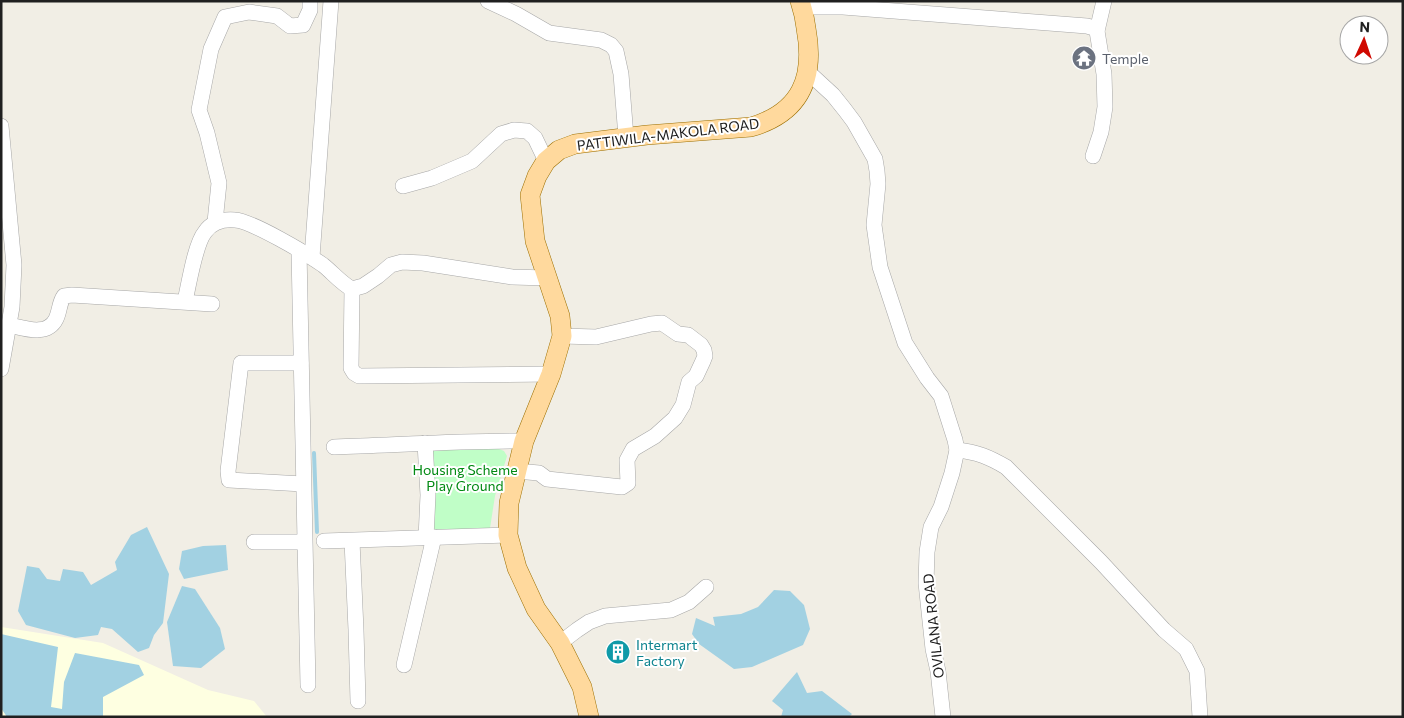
<svg xmlns="http://www.w3.org/2000/svg" width="1404" height="718" viewBox="0 0 1404 718" font-family="Commissioner,sans-serif">
<rect width="100%" height="100%" fill="#f1eee5"/>
<!-- education -->
<path fill="#feffe1" d="M1 627 103 643 208 690 254 701 267 717H1Z"/>
<!-- park -->
<path fill="#c0fec7" d="M489 445 504 451 507 456 495 496 490 528 431 532V448Z"/>
<!-- water -->
<g fill="#a2d1e2">
<path d="M147 527 169 574 163 623 154 635 149 648 138 652 112 629 101 627 98 635 75 638 26 625 18 611 27 566 39 568 47 579 60 581 63 569 83 572 91 585 117 570 115 562 131 535Z"/>
<path d="M226 545 228 570 184 579 179 569 182 551 203 546Z"/>
<path d="M182 586 195 589 220 628 225 649 201 668 173 666 167 622Z"/>
<path d="M774 590 790 591 804 605 810 629 803 645 752 667 734 669 699 644 692 634 696 618 715 626 713 617 741 614 758 607Z"/>
<path d="M1 634 58 647 51 707 62 709 64 682 75 653 139 665 144 675 103 697V717H7L1 708Z"/>
<path d="M797 672 807 693 822 691 852 714 849 717H781L783 710 772 701Z"/>
</g>
<g fill="none" stroke-linecap="round" stroke-linejoin="round">
<!-- stream -->
<path stroke="#a2d1e2" stroke-width="4" d="M314 453 317 532"/>
<defs>
<g id="minor">
<path d="M488 1 516 14 549 33 601 40 611 45 616 51 621 74 626 137"/>
<path d="M802 7H843L1087 26 1094 28 1097 31"/>
<path d="M808 72 833 95 845 110 854 122 875 159 877 171 878 184 874 225 880 267 905 343 927 378 941 396 955 440 957 450 952 473 941 507 931 527 927 552 926 583 933 649 938 671 943 717"/>
<path d="M1 126 14 265 12 307 1 369"/>
<path d="M1093 156 1101 132 1105 107 1104 74 1097 31 1104 1"/>
<path d="M403 186 432 178 472 161 501 134 514 130 527 131 535 138 546 161"/>
<path d="M215 222 219 183 207 133 199 110 211 49 225 17 249 12 277 16 290 26 303 25 310 10V1"/>
<path d="M299 251 308 685"/>
<path d="M312 257 331 1"/>
<path d="M352 289 351 368 354 373 359 376 551 374"/>
<path d="M185 301C189 284 195 244 205 232 212 222 223 219 235 220 252 221 307 254 323 265 333 273 341 283 352 289L363 286 378 276 391 265 402 262 423 263 512 277 547 278"/>
<path d="M9 325C24 328 47 337 56 319 60 311 59 303 64 296L72 295 212 304"/>
<path d="M301 363H241L228 471 229 480 303 484"/>
<path d="M425 443 428 495 426 538"/>
<path d="M334 447C397 445 460 441 524 441"/>
<path d="M957 450C977 452 989 457 1006 467L1101 562 1164 630 1186 649 1197 671 1200 717"/>
<path d="M516 471 539 473 547 479 622 487 628 483 627 460 633 449 655 436 675 418 683 405 689 382 696 376 703 361 705 356 704 350 701 345 688 335 678 334 662 323 651 324 596 337 562 336"/>
<path d="M324 541 508 535"/>
<path d="M352 541 356 630 358 701"/>
<path d="M254 542H304"/>
<path d="M560 643 577 630 589 622 605 616 671 610 689 602 706 587"/>
<path d="M404 665 434 537"/>
</g>
<path id="major" d="M589 717 582 687 560 643 536 609 517 568 508 535 509 503 524 441 551 374 562 336 560 316 535 241 530 195 537 176 546 161 559 150 575 144 647 135 751 127C802 112 815 77 806 28 805 19 803 10 800 1"/>
</defs>
<!-- minor casing -->
<use href="#minor" stroke="#a7a7a7" stroke-width="16"/>
<!-- major casing -->
<use href="#major" stroke="#9c6f00" stroke-width="20"/>
<!-- minor -->
<use href="#minor" stroke="#fff" stroke-width="15"/>
<!-- major -->
<use href="#major" stroke="#ffd99d" stroke-width="19"/>
</g>
<!-- icons -->
<defs>
<symbol id="temple-disc" viewBox="-11 -11 22 22"><circle r="9.5" fill="#6b7280" stroke="#fff"/><path d="M0-6L5-2H3V0L6.5 2.5H4V6H1.5V3h-3V6H-4V2.5H-6.5L-3 0V-2H-5Z" fill="#fff"/></symbol>
<symbol id="building-disc" viewBox="-11 -11 22 22"><circle r="9.5" fill="#0f9aa8" stroke="#fff"/><path d="M-4-6H4V6H1V3H-1V6H-4ZM-2.5-4.3h1.7v1.8h-1.7ZM.8-4.3h1.7v1.8H.8ZM-2.5-1h1.7V.8h-1.7ZM.8-1h1.7V.8H.8Z" fill="#fff"/></symbol>
</defs>
<g fill-rule="evenodd">
<use href="#temple-disc" x="1070" y="44" width="28" height="28"/>
<use href="#building-disc" x="604" y="638" width="28" height="28"/>
</g>
<g text-anchor="middle" dominant-baseline="central" stroke-width="4" stroke-linejoin="round" paint-order="stroke">
<!-- worship labels -->
<g font-size="14" fill="#5b616d" stroke="#fff" text-anchor="start">
<text x="1102" y="58">Temple</text>
</g>
<!-- street labels -->
<g font-size="14" fill="#202020" stroke="#fff">
<text transform="translate(668 134) rotate(-7)">PATTIWILA-MAKOLA ROAD</text>
<text transform="translate(933 626) rotate(-96)">OVILANA ROAD</text>
</g>
<!-- park labels -->
<g font-size="14" fill="#028a13" stroke="#fff">
<text x="465" y="469">Housing Scheme<tspan x="465" dy="16">Play Ground</tspan></text>
</g>
<!-- culture labels -->
<g font-size="14" fill="#0d838f" stroke="#fff" text-anchor="start">
<text x="636" y="644">Intermart<tspan x="636" dy="16">Factory</tspan></text>
</g>
</g>
<!-- border -->
<rect width="1404" height="718" fill="none" stroke="#202020" stroke-width="5"/>
<!-- north arrow -->
<g transform="translate(1364 40) rotate(3)"><circle r="24" fill="#ffffff" stroke="#a6a6a6"/>
<path d="M0-4L9 19L0 12L-9 19Z" fill="#d00900"/>
<text y="-8" font-size="14" font-weight="bold" text-anchor="middle" fill="#202020">N</text>
</g>
</svg>
